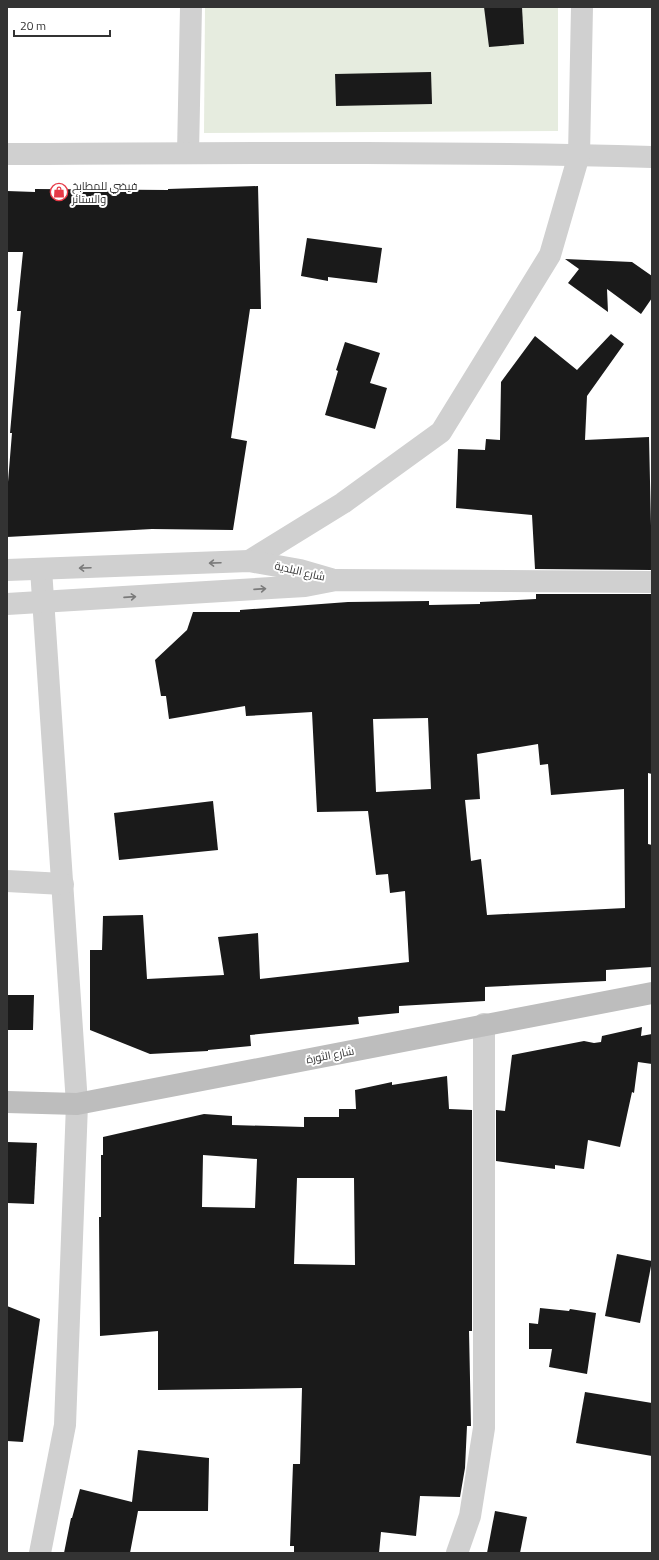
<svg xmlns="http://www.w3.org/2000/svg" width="659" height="1560" viewBox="0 0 659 1560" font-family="'Titillium Web',Cairo,sans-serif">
<rect width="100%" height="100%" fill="#fff"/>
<!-- park -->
<path fill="#e6ecdf" d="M205 7H558V131L204 133Z"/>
<!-- building -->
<g fill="#1a1a1a" fill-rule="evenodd">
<path d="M484 7H522L524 44 489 47Z"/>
<path d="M431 72 432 104 336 106 335 74Z"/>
<path d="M258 186 261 309H250L231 438 247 441 233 530 152 529 7 537V494L12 433H10L21 311H17L23 252H7V191L35 192V189L168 190V189Z"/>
<path d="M307 238 382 248 377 283 328 277V281L301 276Z"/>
<path d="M565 259 632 262 652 276V298L641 314 607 289 608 312 568 283 579 269Z"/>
<path d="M611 334 624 344 587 396 585 440 649 437 652 570 535 569 532 515 456 508 458 449 485 450 486 439 500 440 501 382 535 336 577 370Z"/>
<path d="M345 342 380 353 370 383 387 388 375 429 325 415 338 371 336 370Z"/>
<path d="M536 594H652V774L648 773V844L652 845V967L606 970V981L485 987V1001L399 1006V1013L358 1017 359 1024 250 1035 251 1046 208 1050V1051L150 1054 90 1030V950H102L103 916 143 915 147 979 224 975 218 937 258 933 260 979 409 962 405 891 390 893 388 874 376 875 368 811 317 812 312 712 246 716 245 706 169 719 166 696H161L155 660 187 630 193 612H240V610L348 602 429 601V605L480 604V602L536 599ZM428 718 431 789 376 792 373 719ZM538 744 540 765 548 764 551 795 624 789 625 908 487 915 481 859 471 861 465 800 480 799 477 754Z"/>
<path d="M213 801 218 850 119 860 114 813Z"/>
<path d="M7 995H34L33 1030H7Z"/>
<path d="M642 1027 641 1036 652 1034V1064L638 1062 634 1093 632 1092 620 1147 588 1140 584 1169 555 1165V1169L496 1161V1110L505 1111 512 1055 584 1041 594 1043 601 1042 602 1036Z"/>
<path d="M447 1076 449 1109 472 1110V1331H469L471 1426H467L465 1468 460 1497 420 1496 416 1536 381 1532 379 1553H294V1546H290L293 1464H300L302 1388 158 1390V1331L100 1336 99 1217H101V1155H103V1137L204 1114 232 1116V1125L304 1127V1117H339V1109H356L355 1090 392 1082V1085ZM203 1155 257 1159 255 1208 202 1207ZM297 1178H354L355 1265 294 1264Z"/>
<path d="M7 1142 37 1143 34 1204 7 1203Z"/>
<path d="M617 1254 652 1261 640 1323 605 1316Z"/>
<path d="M7 1306 40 1319 23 1442 7 1441Z"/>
<path d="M540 1308 569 1311 570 1309 596 1313 587 1374 549 1367 552 1349H529V1323L538 1324Z"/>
<path d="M585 1392 652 1403V1456L576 1443Z"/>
<path d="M138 1450 209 1458 208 1511H138L130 1553H64L71 1518H72L80 1489 132 1502Z"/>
<path d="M495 1511 527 1517 520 1553H487Z"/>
</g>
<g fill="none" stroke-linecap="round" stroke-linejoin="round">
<!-- minor -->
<g stroke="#d0d0d0" stroke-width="22">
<path d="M188 153 191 7"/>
<path d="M7 154C222 153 437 151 652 157"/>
<path d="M249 561 343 503 441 432 550 255 579 155 582 7"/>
<path d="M41 569 77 1104"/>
<path d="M7 570 249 561 300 570 331 579"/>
<path d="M7 604 305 586 336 580 652 582"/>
<path d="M7 881 63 884"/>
<path d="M457 1553 470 1516 484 1428V1024"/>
</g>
<!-- tertiary -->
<path stroke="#d0d0d0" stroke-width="22" d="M40 1553 65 1425 77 1104"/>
<!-- secondary -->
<path stroke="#bdbdbd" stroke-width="22" d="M7 1102 77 1104 652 993"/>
</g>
<!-- one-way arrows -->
<defs><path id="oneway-shaft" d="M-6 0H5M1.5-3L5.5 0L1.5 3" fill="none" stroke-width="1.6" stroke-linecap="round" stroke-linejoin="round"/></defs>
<g stroke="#7a7a7a">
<use href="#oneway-shaft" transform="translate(215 563) rotate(178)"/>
<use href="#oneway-shaft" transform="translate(85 568) rotate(178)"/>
<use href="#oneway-shaft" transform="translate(260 589) rotate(-4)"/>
<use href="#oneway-shaft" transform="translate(130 597) rotate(-4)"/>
</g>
<!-- icons -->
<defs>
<symbol id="shop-ring" viewBox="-11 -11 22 22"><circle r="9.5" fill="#fff" stroke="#e63946" stroke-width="1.5"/><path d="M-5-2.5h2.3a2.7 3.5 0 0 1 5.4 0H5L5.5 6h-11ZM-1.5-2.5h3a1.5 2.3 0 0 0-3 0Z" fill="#e63946"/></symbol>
</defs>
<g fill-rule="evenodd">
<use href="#shop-ring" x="49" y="182" width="20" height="20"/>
</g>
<g text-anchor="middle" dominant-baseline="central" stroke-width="4" stroke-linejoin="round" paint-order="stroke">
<!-- poi labels -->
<g font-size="11" fill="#333" stroke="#fff" text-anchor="start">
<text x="72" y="186">فيضي للمطابخ<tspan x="72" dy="13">والستائر</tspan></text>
</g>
<!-- street labels -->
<g font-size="11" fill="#333" stroke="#fff">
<text transform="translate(300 571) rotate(13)">شارع البلدية</text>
<text transform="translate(330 1055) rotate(-11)">شارع الثورة</text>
</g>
</g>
<!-- border -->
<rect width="659" height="1560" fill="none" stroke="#333333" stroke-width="16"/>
<!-- scale -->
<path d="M14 30v6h96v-6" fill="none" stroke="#333333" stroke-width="2"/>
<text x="20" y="30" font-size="12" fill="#333333" stroke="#ffffff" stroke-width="3" paint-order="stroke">20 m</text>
</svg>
